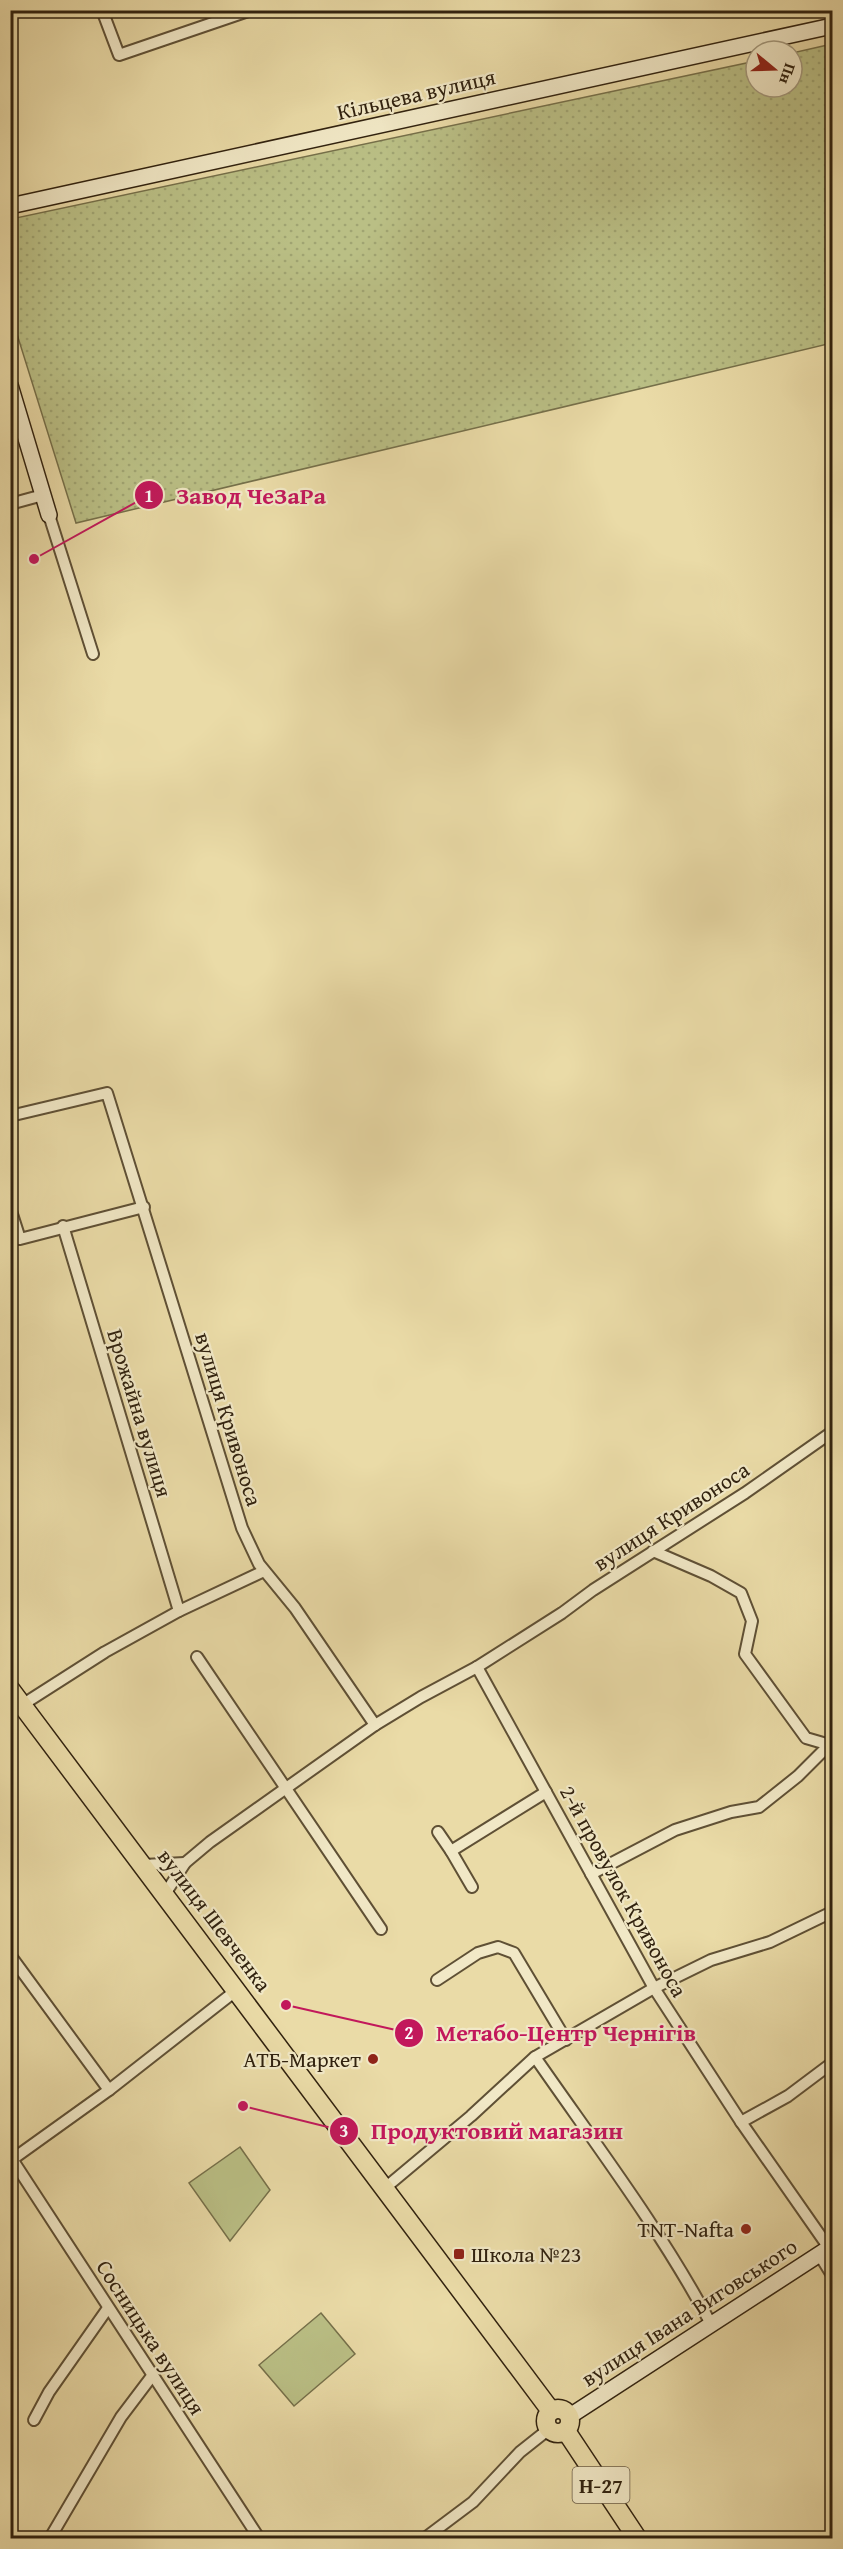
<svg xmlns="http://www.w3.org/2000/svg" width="843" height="2549" viewBox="0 0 843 2549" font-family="'Gentium Book Plus',serif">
<defs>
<pattern id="grass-dots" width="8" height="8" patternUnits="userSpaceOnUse" patternTransform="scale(1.5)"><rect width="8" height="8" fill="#babf85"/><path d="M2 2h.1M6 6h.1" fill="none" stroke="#a0a472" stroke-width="1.8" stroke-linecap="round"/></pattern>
</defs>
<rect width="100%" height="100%" fill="#eadba7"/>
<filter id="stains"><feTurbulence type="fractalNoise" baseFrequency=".00333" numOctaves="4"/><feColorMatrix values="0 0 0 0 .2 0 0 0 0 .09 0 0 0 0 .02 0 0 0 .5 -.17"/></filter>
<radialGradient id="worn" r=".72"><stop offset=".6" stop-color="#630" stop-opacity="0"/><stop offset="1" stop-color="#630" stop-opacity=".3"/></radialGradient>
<!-- grass -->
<path fill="url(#grass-dots)" stroke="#76704a" stroke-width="1.5" d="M832 44V343L76 523 11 315V219L756 61V87H792V53Z"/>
<!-- park -->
<g fill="#babf85" stroke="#76704a" stroke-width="1.5">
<path d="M240 2147 270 2190 230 2241 189 2183Z"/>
<path d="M321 2313 355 2354 294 2406 259 2365Z"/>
</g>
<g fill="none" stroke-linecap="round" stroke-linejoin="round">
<defs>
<g id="street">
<path d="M102 10 119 55 251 10"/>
<path d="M10 504 43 495"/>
<path d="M49 515 93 654"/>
<path d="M10 1116 107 1093 242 1528 259 1564 295 1608 375 1725"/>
<path d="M10 1208 20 1239 144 1207"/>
<path d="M63 1226 179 1611"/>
<path d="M653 1551 711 1576 741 1593 752 1621 745 1654 806 1738 830 1745"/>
<path d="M197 1657 381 1929"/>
<path d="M477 1667 654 1988 741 2122 829 2248"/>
<path d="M22 1705 105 1652 179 1611 264 1571"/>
<path d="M438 1832 451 1851"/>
<path d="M143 1865 185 1863"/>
<path d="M591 1874 675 1830 731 1812 759 1807 798 1776 832 1742"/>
<path d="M472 1887 451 1851 546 1792"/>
<path d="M165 1894 185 1863 210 1842 375 1725 421 1697 477 1667 562 1613 593 1590 745 1493 832 1432"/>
<path d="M10 1955 109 2090"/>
<path d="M437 1980 478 1953 498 1947 514 1953 566 2040"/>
<path d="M535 2057C596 2145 661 2230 711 2324"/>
<path d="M741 2122 788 2096 832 2063"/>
<path d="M10 2156 259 2538"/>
<path d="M10 2161 109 2090 238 1989"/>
<path d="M385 2188 471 2116 535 2057 654 1988 711 1960 770 1942 832 1912"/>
<path d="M819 2254 832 2275"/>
<path d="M34 2420 49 2392 108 2308"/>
<path d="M50 2538 121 2417 152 2376"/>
<path d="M425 2538 473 2502 520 2452 549 2429"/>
</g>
<g id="secondary">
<path d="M10 206 832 26"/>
<path d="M10 385 49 515"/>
<path d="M570 2416 832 2246"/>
</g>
<g id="primary">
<path d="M10 1689 551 2411"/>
<circle cx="558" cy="2421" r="12"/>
<path d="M566 2431 637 2538"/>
</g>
</defs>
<!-- street casing -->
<use href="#street" stroke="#5f5035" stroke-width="14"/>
<!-- secondary casing -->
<use href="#secondary" stroke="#31220f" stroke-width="18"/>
<!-- primary casing -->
<use href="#primary" stroke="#31220f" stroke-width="21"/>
<!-- street -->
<use href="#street" stroke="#f1e8c6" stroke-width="10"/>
<!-- secondary -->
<use href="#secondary" stroke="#f1e8c6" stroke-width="15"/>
<!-- primary -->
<use href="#primary" stroke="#eadba7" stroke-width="18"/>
</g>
<!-- markers -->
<g fill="#8f2418" stroke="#f1e8c6" stroke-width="2">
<circle cx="373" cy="2059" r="6"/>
<circle cx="746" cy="2229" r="6"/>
<rect x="453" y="2248" width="12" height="12" rx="3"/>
</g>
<g text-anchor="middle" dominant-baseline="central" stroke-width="4.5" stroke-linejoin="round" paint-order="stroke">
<!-- shield labels -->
<rect fill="#f1e8c6" stroke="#6b5d46" stroke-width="1.5" x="572.5" y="2467" width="57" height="36" rx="4.5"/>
<g font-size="21" font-weight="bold" fill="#31220f">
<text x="601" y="2485">Н-27</text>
</g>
<!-- street labels -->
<g font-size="22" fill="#31220f" stroke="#f1e8c6">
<text transform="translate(416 94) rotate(-13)">Кільцева вулиця</text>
<text transform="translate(140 1413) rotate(73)">Врожайна вулиця</text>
<text transform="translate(229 1419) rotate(73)">вулиця Кривоноса</text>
<text transform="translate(671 1516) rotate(-33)">вулиця Кривоноса</text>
<text transform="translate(624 1891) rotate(61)">2-й провулок Кривоноса</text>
<text transform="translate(215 1920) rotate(53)">вулиця Шевченка</text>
<text transform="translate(689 2312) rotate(-33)">вулиця Івана Виговського</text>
<text transform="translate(151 2337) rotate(57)">Сосницька вулиця</text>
</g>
<!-- poi labels -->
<g font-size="22" fill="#31220f" stroke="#f1e8c6" text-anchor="end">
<text x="361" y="2059">АТБ-Маркет</text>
<text x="734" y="2229">TNT-Nafta</text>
<text x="471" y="2254" text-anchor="start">Школа №23</text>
</g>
</g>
<!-- callouts -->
<path fill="none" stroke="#c2185b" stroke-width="2" d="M34 559L149 495M286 2005L409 2033M243 2106L344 2131"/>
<g fill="#c2185b" stroke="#f1e8c6" stroke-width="2">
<circle cx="34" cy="559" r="6"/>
<circle cx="286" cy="2005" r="6"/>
<circle cx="243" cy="2106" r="6"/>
<circle cx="149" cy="495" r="15"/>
<circle cx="409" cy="2033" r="15"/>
<circle cx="344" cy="2131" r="15"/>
</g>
<g font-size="18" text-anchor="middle" font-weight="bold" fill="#fff">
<text x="149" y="502">1</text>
<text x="409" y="2039">2</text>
<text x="344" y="2137">3</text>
</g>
<g font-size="24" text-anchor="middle" font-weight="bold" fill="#c2185b" stroke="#f1e8c6" stroke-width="4.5" stroke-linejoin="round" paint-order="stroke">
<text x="251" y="504">Завод ЧеЗаРа</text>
<text x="566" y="2041">Метабо-Центр Чернігів</text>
<text x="497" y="2139">Продуктовий магазин</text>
</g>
<!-- margin -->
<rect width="843" height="2549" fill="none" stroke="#eadba7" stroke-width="36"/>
<rect x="12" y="12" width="819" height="2525" fill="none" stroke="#31220f" stroke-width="3"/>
<rect x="18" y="18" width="807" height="2513" fill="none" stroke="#31220f" stroke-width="1.5"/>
<!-- north arrow -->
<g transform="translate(774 69) rotate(109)"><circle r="28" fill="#f1e8c6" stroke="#a4997d" stroke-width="1.5"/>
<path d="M0-4.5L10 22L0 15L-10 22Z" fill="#8f2418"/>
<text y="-9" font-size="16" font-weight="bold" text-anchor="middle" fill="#31220f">Пн</text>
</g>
<rect width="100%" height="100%" filter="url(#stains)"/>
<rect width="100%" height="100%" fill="url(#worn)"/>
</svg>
